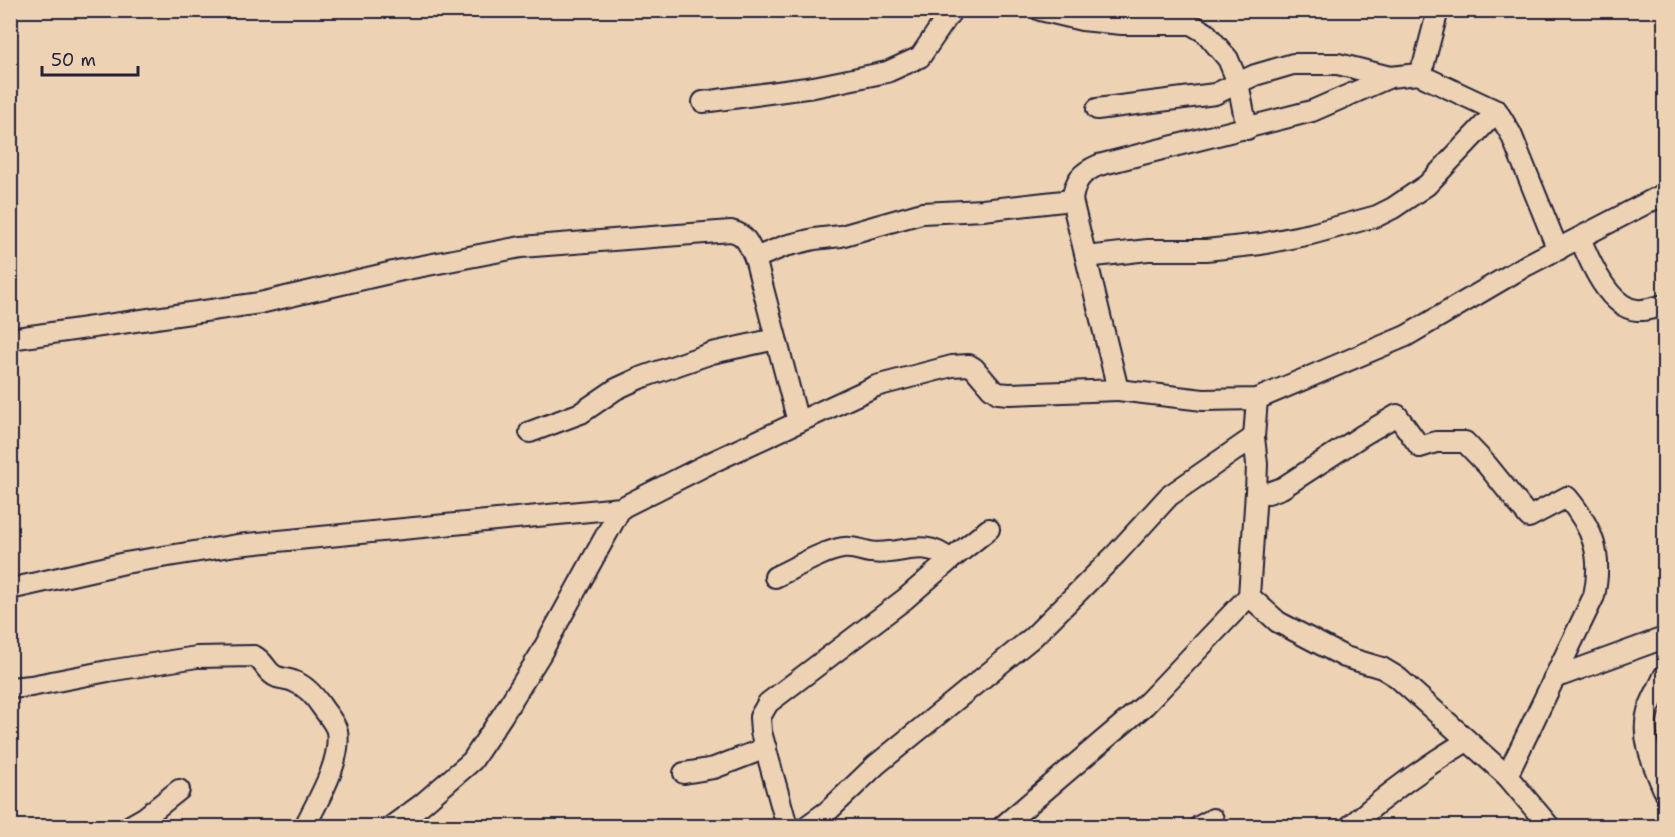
<svg xmlns="http://www.w3.org/2000/svg" width="1675" height="837" viewBox="0 0 1675 837" font-family="'Shantell Sans',sans-serif">
<rect width="100%" height="100%" fill="#edd2b4"/>
<filter id="ink" filterUnits="userSpaceOnUse"><feTurbulence type="fractalNoise" baseFrequency=".0167" numOctaves="2"/><feDisplacementMap in="SourceGraphic" scale="12" xChannelSelector="R" yChannelSelector="G"/><feConvolveMatrix kernelMatrix="1 2 1 2 8 2 1 2 1" color-interpolation-filters="sRGB"/></filter>
<g filter="url(#ink)">
<g fill="none" stroke-linecap="round" stroke-linejoin="round">
<defs>
<g id="minor">
<path d="M1040 10 1082 20 1122 24H1191L1206 33 1228 59 1238 83 1247 129"/>
<path d="M1418 74 1424 63 1438 10"/>
<path d="M703 102 814 87 887 72 920 57 952 10"/>
<path d="M1097 109 1215 94 1255 75 1293 64H1338L1390 77"/>
<path d="M1580 238C1589 260 1609 308 1637 310 1646 311 1656 307 1664 305"/>
<path d="M1086 257 1148 250H1206L1261 244 1311 234 1377 216 1393 208 1427 185 1497 111"/>
<path d="M755 258 785 246 814 239 841 236 922 213 983 210 1072 200"/>
<path d="M10 339 260 303 402 270 521 247 731 231C746 234 749 245 755 258L798 422"/>
<path d="M1118 390 1203 400 1257 399 1406 336 1527 265 1664 194"/>
<path d="M530 432 581 413 616 389 640 378 712 353 776 339"/>
<path d="M1256 492 1268 493 1282 488 1363 435 1397 415 1420 447 1436 442H1465L1487 465 1529 517 1567 497C1593 528 1603 555 1594 596L1507 776"/>
<path d="M775 577C797 567 820 552 843 548 854 546 861 551 870 552 900 557 923 536 950 560"/>
<path d="M10 589 125 563 237 545 621 508 708 464 876 386 952 366 969 365 974 368 991 388 998 393 1009 394 1118 390 1072 200C1075 181 1080 173 1099 165L1312 111 1390 77 1418 74 1497 111 1511 134 1558 250"/>
<path d="M1249 596 1278 622 1345 657 1382 668 1397 677 1507 776 1549 826"/>
<path d="M1664 676C1659 688 1652 699 1648 711 1640 738 1654 766 1664 790"/>
<path d="M1554 678 1664 638"/>
<path d="M10 688 31 686 108 671 197 657 254 656C265 661 266 673 277 677 283 679 290 679 295 682 306 686 316 698 322 707 326 713 335 723 337 731 342 761 318 800 305 826"/>
<path d="M684 773 714 768 766 748"/>
<path d="M130 826 144 818 179 790"/>
<path d="M392 826 421 805 472 761 502 716 540 655 621 508"/>
<path d="M787 826 761 732 760 717 768 703 905 599 950 560 989 529"/>
<path d="M807 826 828 811 876 765 1033 637 1116 554 1169 496 1254 437"/>
<path d="M1003 826 1145 705 1249 596 1256 492 1257 464 1254 437 1257 399"/>
<path d="M1200 826 1213 819"/>
<path d="M1350 826C1387 794 1425 766 1467 741"/>
</g>
</defs>
<!-- minor casing -->
<use href="#minor" stroke="#22223b" stroke-width="24"/>
<!-- minor -->
<use href="#minor" stroke="#edd2b4" stroke-width="20"/>
</g>
</g>
<!-- margin -->
<rect width="1675" height="837" fill="none" stroke="#edd2b4" stroke-width="36"/>
<rect x="18" y="18" width="1639" height="801" fill="none" stroke="#22223b" stroke-width="2" filter="url(#ink)"/>
<!-- scale -->
<path d="M42 66v9h96v-9" fill="none" stroke="#22223b" stroke-width="3"/>
<text x="51" y="66" font-size="18" fill="#22223b" stroke="#edd2b4" stroke-width="4.5" paint-order="stroke">50 m</text>
</svg>
